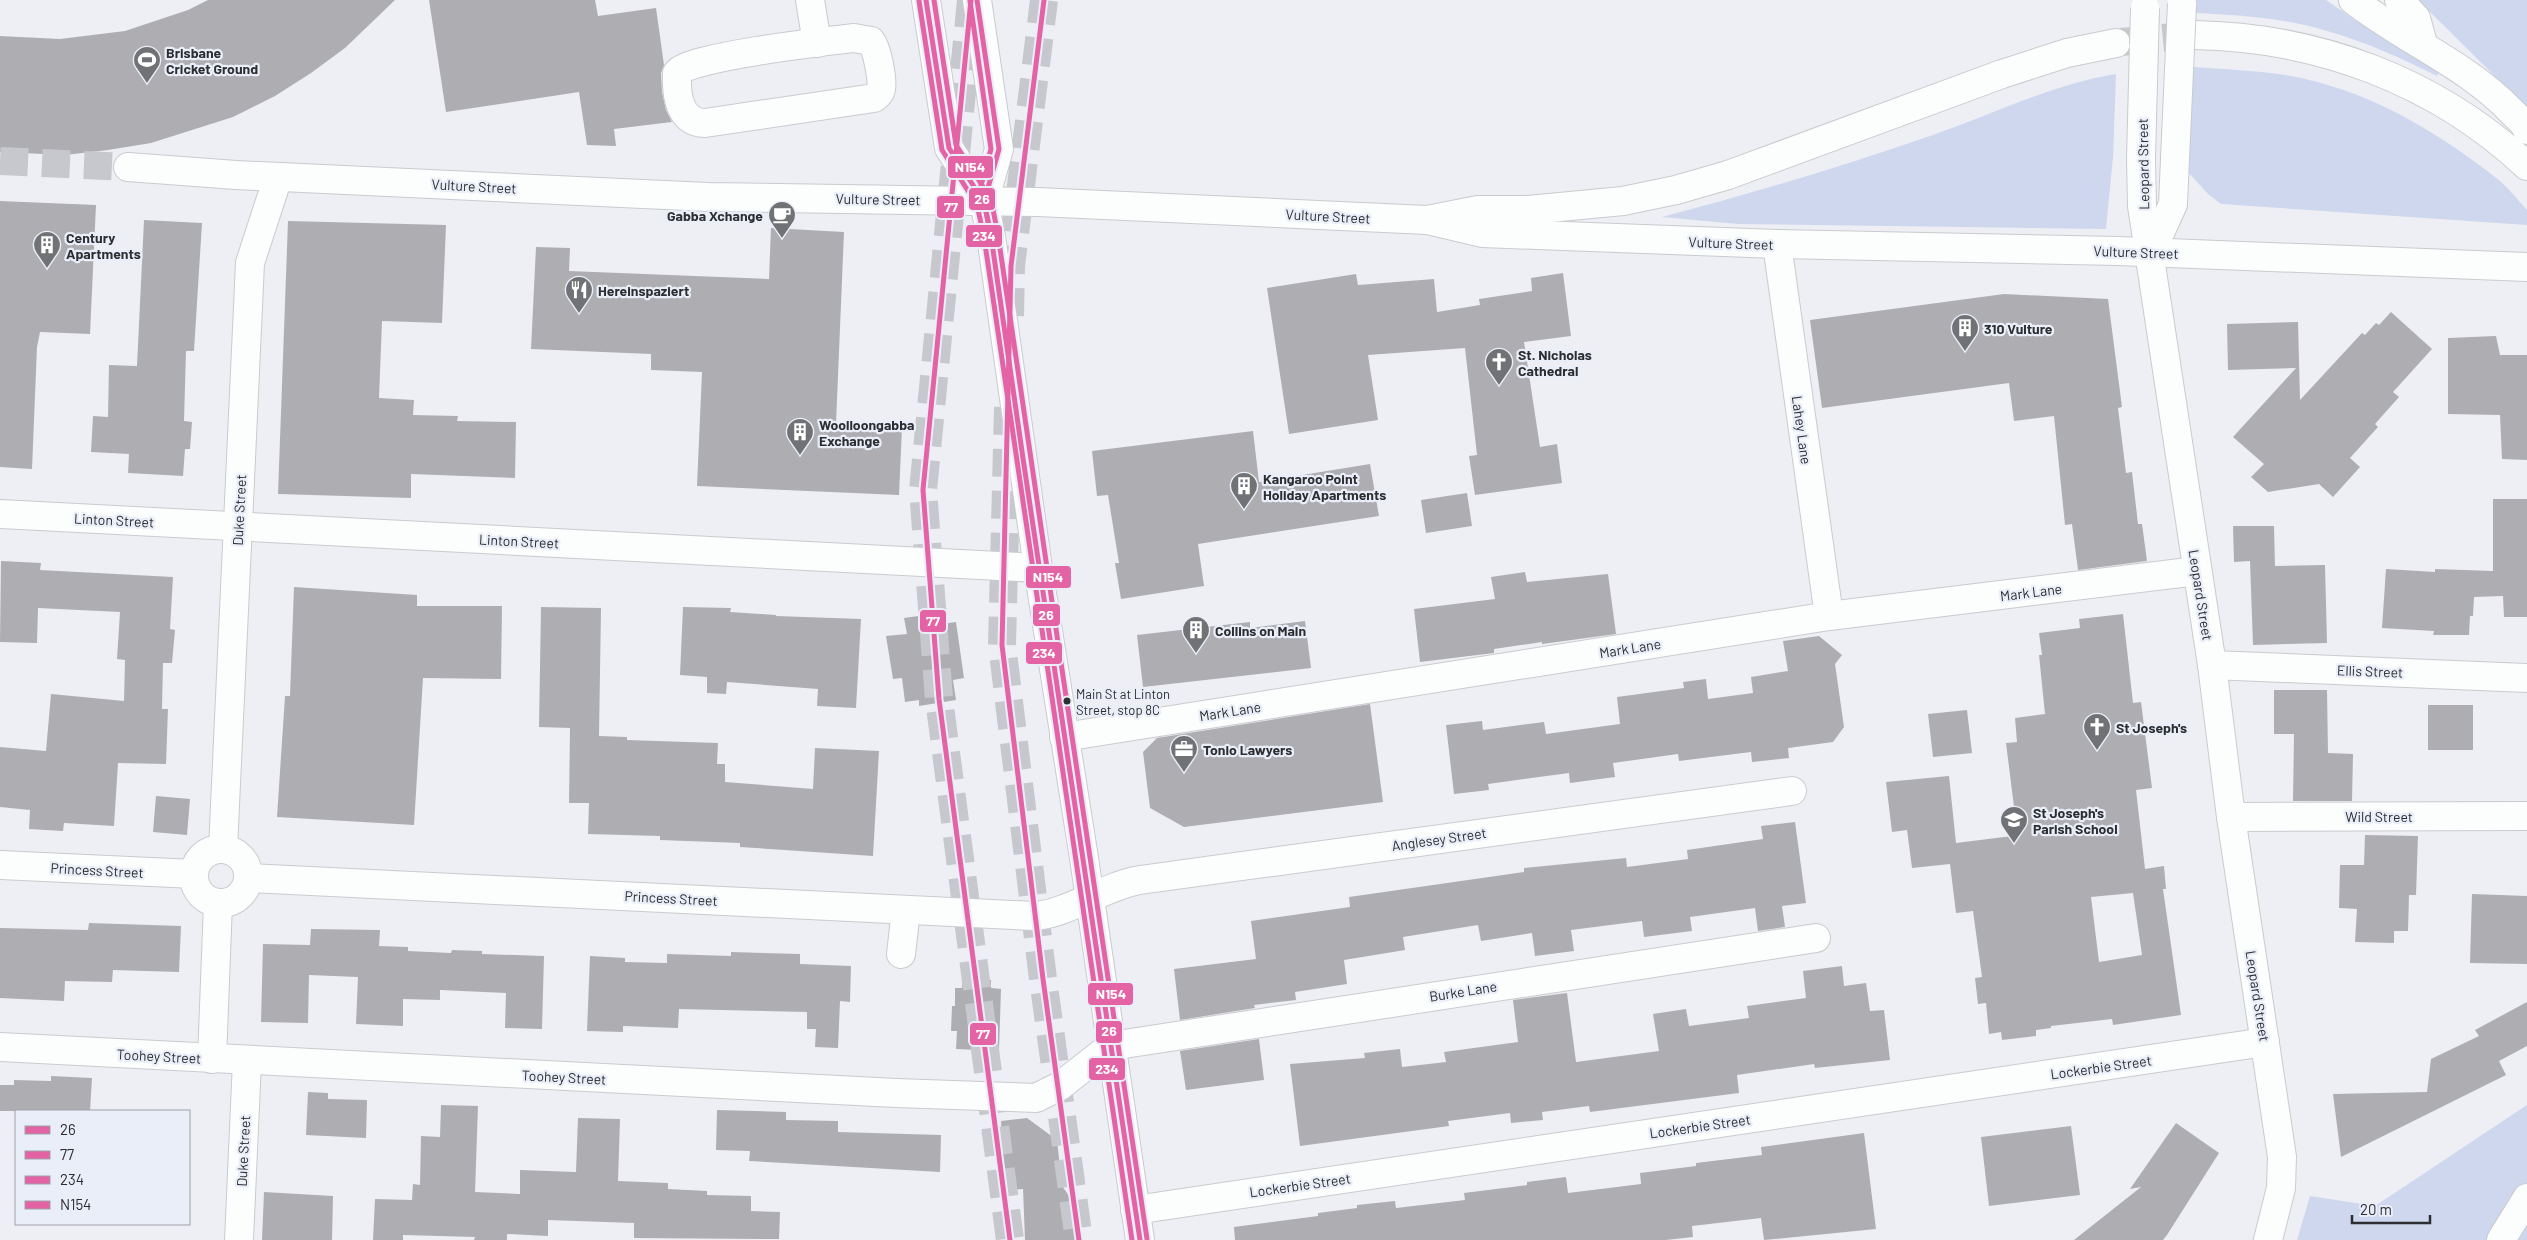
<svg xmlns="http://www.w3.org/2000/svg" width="2527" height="1240" viewBox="0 0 2527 1240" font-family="Barlow,sans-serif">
<rect width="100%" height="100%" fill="#eeeff4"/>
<!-- green -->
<g fill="#cfd7ee">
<path d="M2195 0H2326L2356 21 2441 66 2437 76C2401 58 2366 42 2327 31 2285 18 2239 15 2195 13Z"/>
<path d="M2418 0H2527V108Z"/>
<path d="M2193 67C2236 70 2280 71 2321 83 2384 100 2444 137 2495 177 2507 186 2517 199 2527 210V225L2221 204 2208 194 2188 172Z"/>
<path d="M2116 74 2113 157 2106 229 1738 224 1662 217C1753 193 1844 166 1933 135 1993 114 2053 84 2116 74Z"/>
<path d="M2527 1105V1240H2297L2310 1196 2375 1206Z"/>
</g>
<!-- building -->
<g fill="#aeaeb2" fill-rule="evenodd">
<path d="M208 0H395L345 48 311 73 275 96 233 117 151 143 108 150 65 155 0 152V36L60 39 125 31 188 10Z"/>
<path d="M429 0H595L598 16 656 8 664 65 661 73 662 92 666 110 672 122 614 129 616 146 587 145 579 92 446 112Z"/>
<path d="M0 201 96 205 90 334 40 332 37 347 32 469 0 467Z"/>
<path d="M144 220 202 223 194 351H186L184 421 192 422 190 449H185L183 476 128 473 129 454 91 452 93 416 108 417 109 365 137 366Z"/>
<path d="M288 221 446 225 442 323 382 321 379 398 414 400 413 415 458 416 457 421 516 422 515 478 411 474V498L278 494Z"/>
<path d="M771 228 844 232 836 424 902 427 899 495 697 486 702 372 651 370V354L531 349 536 247 570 248 569 271 769 279Z"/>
<path d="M1563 273 1571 336 1524 342 1540 447 1557 444 1562 483 1475 495 1469 456 1477 455 1465 348 1368 355 1378 420 1289 434 1267 288 1356 274 1358 285 1434 279 1437 312 1480 305 1479 299 1532 291 1531 278Z"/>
<path d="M2004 294 2108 299 2122 407 2118 408 2126 473 2132 472 2138 524H2142L2147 561 2078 570 2072 524 2065 525 2054 416 2014 421 2009 383 1822 408 1810 320Z"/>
<path d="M2391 312 2432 349 2393 392 2399 397 2375 424 2378 427 2350 458 2360 467 2333 497 2319 484 2268 492 2251 477 2264 464 2233 437 2296 368 2228 370 2227 324 2298 322 2300 400 2362 333 2365 335 2376 323 2379 325Z"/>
<path d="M2496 336 2500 355H2527V460L2502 459 2500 415 2448 414V338Z"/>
<path d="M1253 431 1259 482 1370 464 1379 516 1198 544 1204 586 1121 599 1115 563H1119L1108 495 1097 496 1092 451Z"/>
<path d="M1467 493 1472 526 1426 533 1421 500Z"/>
<path d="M2493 499H2527V617H2504L2503 596 2474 597 2473 616H2470L2469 635H2433L2434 631 2382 628 2386 569 2435 572V569L2493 571Z"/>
<path d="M2233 526H2274L2275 566 2325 565 2327 643 2253 645 2250 561 2234 562Z"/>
<path d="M1 561 41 563 40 570 173 577 170 629 175 630 172 663H163L162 709H168L166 764 118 763 114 826 64 823 63 831 29 829 30 810 0 807V747L46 751 51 694 124 701 125 660 117 659 120 612 38 608 37 643 0 642Z"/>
<path d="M1525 572 1527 582 1608 574 1616 634 1542 644V642L1494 649V653L1420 662 1414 609 1495 599 1491 577Z"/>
<path d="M294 587 417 595V606H502L501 679 423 678 414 825 277 817 285 696H290Z"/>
<path d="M541 607 601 608 599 736 627 737V740L718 743 717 764H725V782L813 789 815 748 879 751 873 856 740 847V843L660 840V836L588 834 589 803H569L570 728 539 727Z"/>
<path d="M683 607 731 608 730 612 776 615V616L861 619 856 708 817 706 818 689 727 682 726 694 707 693V677L680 675Z"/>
<path d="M940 613 942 624 956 622 964 678 953 680 956 700 919 706V700L905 702 902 678 893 679 886 636 907 634 904 618Z"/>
<path d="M2123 614 2133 703 2141 702 2152 788 2136 790 2145 869 2164 866 2166 889H2163L2181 1015 2113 1025 2112 1019 2051 1026V1028L2036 1030V1036L2002 1040 2001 1032 1989 1034 1986 1003 1978 1004 1975 978 1982 977 1973 911 1956 913 1950 864 1912 868 1907 830 1892 832 1886 782 1949 776 1956 843 2012 836 2011 823H2016L2006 743 2017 742 2015 718 2045 714 2039 655H2042L2039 633 2080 628 2079 619ZM2133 893 2142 955 2099 962 2091 897Z"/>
<path d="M1305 621 1311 668 1143 687 1137 635 1250 622V628Z"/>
<path d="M1819 636 1842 655 1835 664 1844 727 1833 742 1788 748 1789 758 1752 762 1751 752 1679 761 1678 754 1613 763 1615 777 1570 783 1569 773 1488 784 1489 790 1454 794 1446 725 1482 721 1483 730 1544 722 1546 734 1620 724 1617 697 1684 688 1683 682 1706 679 1708 699 1753 693 1751 677 1788 671 1783 641Z"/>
<path d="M2274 690H2327L2328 753 2353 754 2352 801H2293L2294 734H2274Z"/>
<path d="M1370 704 1383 802 1184 827 1150 808 1143 752 1157 738Z"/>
<rect x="2428" y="705" width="45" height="45"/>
<path d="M1967 710 1972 753 1933 757 1928 714Z"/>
<path d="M156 796 190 799 187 835 153 832Z"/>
<path d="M1795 822 1806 903 1782 906 1785 927 1758 931 1755 908 1690 917 1692 931 1644 937 1642 921 1571 930 1574 951 1535 956 1532 933 1481 941 1478 925 1403 937 1405 950 1344 960 1347 984 1295 992 1296 1000 1254 1005 1255 1008 1180 1020 1174 969 1256 959 1251 921 1350 907 1349 897 1524 872V868L1626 858 1627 867 1688 859 1687 850 1763 839 1761 826Z"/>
<path d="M2365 835 2418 836 2416 895H2409L2408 931H2394V943L2355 942 2357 909 2339 908 2340 865H2364Z"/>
<path d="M2472 894 2527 896V964L2470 963Z"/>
<path d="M89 923 181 926 179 972 113 970 112 982 65 981 64 1001 0 998V928L88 930Z"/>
<path d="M311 929 380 930 379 946 408 947V951L451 953 452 950 482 951V954L544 956 542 1029 505 1028 506 993 440 990V1000L403 999V1026L356 1024 358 977 309 975 308 1023 261 1022 263 944 310 945Z"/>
<path d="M731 952 800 954V964L851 966 850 1002 840 1001 838 1048 815 1047 816 1029H807V1012L679 1009 678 1028 623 1026V1032L587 1031 590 956 625 958V962L667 963V954L731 956Z"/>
<path d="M1842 966 1844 986 1866 983 1870 1011 1884 1010 1890 1060 1815 1068 1814 1064 1737 1075 1739 1093 1590 1112 1589 1106 1542 1112 1543 1120 1511 1123 1510 1113 1448 1121 1449 1126 1300 1146 1290 1064 1365 1058 1364 1053 1400 1049 1402 1067 1446 1062 1444 1052 1518 1042 1513 1000 1567 993 1576 1062 1659 1051 1653 1014 1686 1009 1689 1026 1749 1018 1747 1006 1806 998 1803 971Z"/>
<path d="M963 979 991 980V988L1001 989 999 1051 956 1049 957 1031H951L952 1006H955V988H962Z"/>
<path d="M2527 1002V1046L2499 1061 2506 1075 2341 1157 2333 1094 2427 1092 2431 1059 2479 1036 2475 1030Z"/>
<path d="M1259 1039 1264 1080 1186 1090 1180 1051Z"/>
<path d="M51 1076 92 1078 90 1111H0V1085H14V1080L51 1081Z"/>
<path d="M308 1092 328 1093V1099L367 1100 366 1138 306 1135Z"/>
<path d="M441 1105 478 1106 475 1192 520 1194V1170L576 1172 578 1118 620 1119 618 1181 668 1183V1189L707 1191V1195L751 1196V1211L780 1212 779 1239 634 1238V1223L548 1220V1236L507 1234V1240H474L475 1237 403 1235V1240H373L375 1199 412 1200 413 1184 420 1185 421 1136 440 1137Z"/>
<path d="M717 1110 786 1112V1120L838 1121V1132L941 1135 940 1172 749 1161 750 1151 716 1150Z"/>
<path d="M1027 1118 1057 1140 1062 1186 1072 1200 1076 1240H1025L1023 1189 1005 1190 1001 1121Z"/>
<path d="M2176 1123 2219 1153 2167 1235 2163 1240H2074L2141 1187 2130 1189Z"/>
<path d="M2071 1126 2080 1195 1989 1206 1981 1137Z"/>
<path d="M1864 1133 1876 1229 1764 1240 1761 1218 1692 1226 1693 1237 1666 1240H1235L1234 1227 1318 1216V1213L1357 1208V1205L1395 1201 1396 1208 1465 1200 1464 1193 1527 1185V1182L1566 1177 1568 1193 1641 1184 1640 1173 1696 1166V1163L1762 1155 1761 1147Z"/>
<path d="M264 1192 333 1196 332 1240H262Z"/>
</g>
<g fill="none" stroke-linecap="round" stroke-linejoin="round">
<!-- major-tunnel -->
<path stroke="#c7c8cd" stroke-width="28" stroke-dasharray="28 14" stroke-linecap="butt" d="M0 161 128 167"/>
<!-- highway-tunnel -->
<g stroke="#c7c8cd" stroke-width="28" stroke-dasharray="28 14" stroke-linecap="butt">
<path d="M971 0 923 490 939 699 1010 1240"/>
<path d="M2121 42 2194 35"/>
<path d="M1010 316 1011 266 1044 0"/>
<path d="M1008 407 1002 645 1043 979 1079 1240"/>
</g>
<defs>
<g id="minor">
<path d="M810 0 817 43"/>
<path d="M2399 0 2416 18 2423 44"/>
<path d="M854 38 871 41C877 48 883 80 881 89 880 94 877 96 874 98L705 123C679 123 676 94 677 73 687 57 828 41 854 38Z"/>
<path d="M1777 244 1829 616"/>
<path d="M2151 253 2173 204 2175 159"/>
<path d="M0 514 1038 568"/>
<path d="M2212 665 2527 678"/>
<path d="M1064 737 1829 616 2197 571"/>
<path d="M2231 817 2527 816"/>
<circle cx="221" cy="876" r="27"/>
<path d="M223 849 250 263 278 177"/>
<path d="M0 865 194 874"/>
<path d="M248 878 1034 916C1068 914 1104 886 1140 880L1792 791"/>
<path d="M901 954 906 910"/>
<path d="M0 1047 896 1093 1036 1098 1060 1086 1111 1046 1816 938"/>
<path d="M212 1059 218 903"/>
<path d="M1135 1210 2265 1042"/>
<path d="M239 1240 247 1061"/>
<path d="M2501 1240 2527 1198"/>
</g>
<g id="major">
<path d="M2144 45 2141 158 2142 206 2212 665 2231 817 2282 1157 2281 1188 2268 1240"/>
<path d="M128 167 236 175 708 197 1038 202 1427 220 1482 233 1777 244 2118 251 2527 267"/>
</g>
<g id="highway">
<path d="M926 0 949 148 984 202 991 236 1038 568 1084 858 1140 1240"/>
<path d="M977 0 999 149 984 202"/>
<path d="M2353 0C2404 40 2466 64 2512 112 2518 118 2525 123 2527 130"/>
<path d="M2194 35C2318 37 2436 81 2527 166"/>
<path d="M1427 220 1478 210H1528L1623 201 1676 190 1728 175 2002 74 2067 53 2116 43"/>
</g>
</defs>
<!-- minor casing -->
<use href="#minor" stroke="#c9cbcf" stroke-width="30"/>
<!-- major casing -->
<use href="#major" stroke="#c9cbcf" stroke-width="30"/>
<!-- highway casing -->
<use href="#highway" stroke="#c9cbcf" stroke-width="30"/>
<!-- minor -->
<use href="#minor" stroke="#fcfdfd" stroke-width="28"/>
<!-- major -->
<use href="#major" stroke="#fcfdfd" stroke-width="28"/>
<!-- highway -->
<use href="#highway" stroke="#fcfdfd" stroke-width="28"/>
<defs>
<path id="minor-bridge" d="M2175 159 2182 4"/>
<path id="major-bridge" d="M2144 45 2145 8"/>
</defs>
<!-- minor-bridge casing -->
<use href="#minor-bridge" stroke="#c9cbcf" stroke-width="30" stroke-linecap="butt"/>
<!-- major-bridge casing -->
<use href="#major-bridge" stroke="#c9cbcf" stroke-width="30" stroke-linecap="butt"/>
<!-- minor-bridge -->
<use href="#minor-bridge" stroke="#fcfdfd" stroke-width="28"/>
<!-- major-bridge -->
<use href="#major-bridge" stroke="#fcfdfd" stroke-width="28"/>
<defs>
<g id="bus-1">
<path d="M926 0 949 148 984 202 991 236C1038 571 1091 905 1140 1240"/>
<path d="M977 0 999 149 984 202 989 226"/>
</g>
<g id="bus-2">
<path d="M971 0 923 490 939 699 1010 1240"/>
<path d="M1044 0 1011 266 1002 645 1043 979 1079 1240"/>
</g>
<g id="bus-3">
<path d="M919 1 942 150 977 205 984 237C1031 572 1083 906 1132 1240"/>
<path d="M970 1 991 149 977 200"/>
</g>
<path id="bus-4" d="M934 0 956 145 991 199 998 235C1046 570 1098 904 1147 1239"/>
</defs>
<!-- bus-1 casing -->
<use href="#bus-1" stroke="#eaeef8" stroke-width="9"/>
<!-- bus-2 casing -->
<use href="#bus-2" stroke="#eaeef8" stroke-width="9"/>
<!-- bus-3 casing -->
<use href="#bus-3" stroke="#eaeef8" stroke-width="9"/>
<!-- bus-4 casing -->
<use href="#bus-4" stroke="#eaeef8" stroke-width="9"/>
<!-- bus-1 -->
<use href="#bus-1" stroke="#e463a4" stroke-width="5"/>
<!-- bus-2 -->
<use href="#bus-2" stroke="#e463a4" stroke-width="5"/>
<!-- bus-3 -->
<use href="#bus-3" stroke="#e463a4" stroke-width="5"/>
<!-- bus-4 -->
<use href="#bus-4" stroke="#e463a4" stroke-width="5"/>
</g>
<!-- icons -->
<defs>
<symbol id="stadium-pin" viewBox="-11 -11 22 30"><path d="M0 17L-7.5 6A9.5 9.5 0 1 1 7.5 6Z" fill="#707276" stroke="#eaeef8"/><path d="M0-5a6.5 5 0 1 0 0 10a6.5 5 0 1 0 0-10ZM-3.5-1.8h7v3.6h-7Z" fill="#fff"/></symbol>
<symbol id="cafe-pin" viewBox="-11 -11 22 30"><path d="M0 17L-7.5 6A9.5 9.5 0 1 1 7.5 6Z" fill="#707276" stroke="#eaeef8"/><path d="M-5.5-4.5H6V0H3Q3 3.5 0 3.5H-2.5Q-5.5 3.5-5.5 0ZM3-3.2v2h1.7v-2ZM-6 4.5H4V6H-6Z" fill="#fff"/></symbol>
<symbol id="building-pin" viewBox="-11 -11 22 30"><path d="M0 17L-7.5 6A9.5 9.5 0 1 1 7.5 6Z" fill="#707276" stroke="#eaeef8"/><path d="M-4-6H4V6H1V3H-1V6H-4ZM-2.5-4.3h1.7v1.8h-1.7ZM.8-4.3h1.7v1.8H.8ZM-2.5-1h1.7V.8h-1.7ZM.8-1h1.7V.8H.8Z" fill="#fff"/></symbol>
<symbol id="restaurant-pin" viewBox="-11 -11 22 30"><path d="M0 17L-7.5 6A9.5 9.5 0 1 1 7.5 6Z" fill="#707276" stroke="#eaeef8"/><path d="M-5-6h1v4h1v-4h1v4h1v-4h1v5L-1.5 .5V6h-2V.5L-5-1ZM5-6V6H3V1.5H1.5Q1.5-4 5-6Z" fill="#fff"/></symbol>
<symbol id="church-pin" viewBox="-11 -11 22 30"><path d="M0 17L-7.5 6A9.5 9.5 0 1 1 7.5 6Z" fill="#707276" stroke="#eaeef8"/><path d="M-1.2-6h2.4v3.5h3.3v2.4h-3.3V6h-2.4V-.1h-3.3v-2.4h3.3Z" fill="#fff"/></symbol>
<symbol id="office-pin" viewBox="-11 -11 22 30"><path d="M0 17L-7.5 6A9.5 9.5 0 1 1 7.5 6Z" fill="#707276" stroke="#eaeef8"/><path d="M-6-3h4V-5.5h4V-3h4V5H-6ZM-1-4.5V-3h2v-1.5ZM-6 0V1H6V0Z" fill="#fff"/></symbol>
<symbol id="school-pin" viewBox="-11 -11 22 30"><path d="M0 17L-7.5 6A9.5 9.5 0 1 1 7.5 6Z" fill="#707276" stroke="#eaeef8"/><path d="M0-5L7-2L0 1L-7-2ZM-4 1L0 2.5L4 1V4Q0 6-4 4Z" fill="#fff"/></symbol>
</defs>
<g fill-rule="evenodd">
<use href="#stadium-pin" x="131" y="44" width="32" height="43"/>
<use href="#cafe-pin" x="766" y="199" width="32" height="43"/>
<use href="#building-pin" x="31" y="229" width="32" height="43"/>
<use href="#restaurant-pin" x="563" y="274" width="32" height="43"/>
<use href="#building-pin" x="1949" y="312" width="32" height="43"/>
<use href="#church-pin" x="1483" y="346" width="32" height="43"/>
<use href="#building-pin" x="784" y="416" width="32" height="43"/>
<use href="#building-pin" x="1228" y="470" width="32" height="43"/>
<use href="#building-pin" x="1180" y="614" width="32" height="43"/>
<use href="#church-pin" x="2081" y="711" width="32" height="43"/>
<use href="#office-pin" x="1168" y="733" width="32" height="43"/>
<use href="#school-pin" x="1998" y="804" width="32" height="43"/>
</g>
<!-- markers -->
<circle fill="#2c2e32" stroke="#eaeef8" stroke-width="2" cx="1067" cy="701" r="4.5"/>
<g text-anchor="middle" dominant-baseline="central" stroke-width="4.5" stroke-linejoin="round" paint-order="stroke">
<!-- bus labels -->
<g font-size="13" fill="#2c2e32" stroke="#eaeef8" text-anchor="start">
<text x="1076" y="694">Main St at Linton<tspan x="1076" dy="16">Street, stop 8C</tspan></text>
</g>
<!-- poi labels -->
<g font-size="14" font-weight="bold" fill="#2c2e32" stroke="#eaeef8" text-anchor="start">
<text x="166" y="52">Brisbane<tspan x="166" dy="16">Cricket Ground</tspan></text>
<text x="763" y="215" text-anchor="end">Gabba Xchange</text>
<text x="66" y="237">Century<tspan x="66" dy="16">Apartments</tspan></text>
<text x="598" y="290">Hereinspaziert</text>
<text x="1984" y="328">310 Vulture</text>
<text x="1518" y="354">St. Nicholas<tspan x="1518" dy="16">Cathedral</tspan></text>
<text x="819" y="424">Woolloongabba<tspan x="819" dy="16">Exchange</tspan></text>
<text x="1263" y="478">Kangaroo Point<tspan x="1263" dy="16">Holiday Apartments</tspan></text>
<text x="1215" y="630">Collins on Main</text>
<text x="2116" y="727">St Joseph's</text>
<text x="1203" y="749">Tonio Lawyers</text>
<text x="2033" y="812">St Joseph's<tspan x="2033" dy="16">Parish School</tspan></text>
</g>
<!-- street labels -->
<g font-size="14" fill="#2c2e32" stroke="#eaeef8">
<text transform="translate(2143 164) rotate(-91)">Leopard Street</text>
<text transform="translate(474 186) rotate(3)">Vulture Street</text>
<text transform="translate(878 199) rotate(1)">Vulture Street</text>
<text transform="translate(1328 216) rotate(3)">Vulture Street</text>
<text transform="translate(1731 243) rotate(2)">Vulture Street</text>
<text transform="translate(2136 252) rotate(2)">Vulture Street</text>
<text transform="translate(1802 430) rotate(82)">Lahey Lane</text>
<text transform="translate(239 510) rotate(-87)">Duke Street</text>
<text transform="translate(114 520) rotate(3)">Linton Street</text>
<text transform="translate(519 541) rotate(3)">Linton Street</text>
<text transform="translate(2031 592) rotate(-7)">Mark Lane</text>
<text transform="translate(2201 595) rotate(81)">Leopard Street</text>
<text transform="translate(1630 648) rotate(-9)">Mark Lane</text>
<text transform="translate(2370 671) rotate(2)">Ellis Street</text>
<text transform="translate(1230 711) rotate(-9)">Mark Lane</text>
<text x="2379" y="816">Wild Street</text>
<text transform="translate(1439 839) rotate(-8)">Anglesey Street</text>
<text transform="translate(97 870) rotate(3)">Princess Street</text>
<text transform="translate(671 898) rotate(3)">Princess Street</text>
<text transform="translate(1463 991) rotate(-9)">Burke Lane</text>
<text transform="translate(2258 996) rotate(81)">Leopard Street</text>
<text transform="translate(159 1056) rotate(3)">Toohey Street</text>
<text transform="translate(2101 1067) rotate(-8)">Lockerbie Street</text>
<text transform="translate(564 1077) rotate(3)">Toohey Street</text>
<text transform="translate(1700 1126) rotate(-8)">Lockerbie Street</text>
<text transform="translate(243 1151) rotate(-87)">Duke Street</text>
<text transform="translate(1300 1185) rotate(-8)">Lockerbie Street</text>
</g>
</g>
<g stroke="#eaeef8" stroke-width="2">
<rect x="947" y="155" width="47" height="24" rx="5" fill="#e463a4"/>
<rect x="968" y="187" width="28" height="24" rx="5" fill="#e463a4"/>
<rect x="936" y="195" width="29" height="24" rx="5" fill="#e463a4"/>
<rect x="965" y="224" width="38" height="24" rx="5" fill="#e463a4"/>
<rect x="1025" y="565" width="47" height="24" rx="5" fill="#e463a4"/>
<rect x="1032" y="603" width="29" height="24" rx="5" fill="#e463a4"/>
<rect x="919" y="609" width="28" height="24" rx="5" fill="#e463a4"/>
<rect x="1025" y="641" width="38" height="24" rx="5" fill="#e463a4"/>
<rect x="1087" y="982" width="47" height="24" rx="5" fill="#e463a4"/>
<rect x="1095" y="1020" width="28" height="24" rx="5" fill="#e463a4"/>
<rect x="969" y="1022" width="28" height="24" rx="5" fill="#e463a4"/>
<rect x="1088" y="1057" width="38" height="24" rx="5" fill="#e463a4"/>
</g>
<g font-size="14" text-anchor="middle" font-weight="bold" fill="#fff">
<text x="970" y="172">N154</text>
<text x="982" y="204">26</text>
<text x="951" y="212">77</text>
<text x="984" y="241">234</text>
<text x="1048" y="582">N154</text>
<text x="1046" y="620">26</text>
<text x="933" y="626">77</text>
<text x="1044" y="658">234</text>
<text x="1111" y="999">N154</text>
<text x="1109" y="1036">26</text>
<text x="983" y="1039">77</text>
<text x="1107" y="1074">234</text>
</g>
<!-- legend -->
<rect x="15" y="1110" width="175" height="115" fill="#eaeef8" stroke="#9ea1a9"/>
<rect x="25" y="1126" width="25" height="8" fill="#e463a4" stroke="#9ea1a9"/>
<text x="60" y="1135" font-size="15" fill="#2c2e32">26</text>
<rect x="25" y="1151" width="25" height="8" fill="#e463a4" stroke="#9ea1a9"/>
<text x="60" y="1160" font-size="15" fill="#2c2e32">77</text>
<rect x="25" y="1176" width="25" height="8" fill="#e463a4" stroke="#9ea1a9"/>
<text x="60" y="1185" font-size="15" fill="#2c2e32">234</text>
<rect x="25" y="1201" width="25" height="8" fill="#e463a4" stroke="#9ea1a9"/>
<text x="60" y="1210" font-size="15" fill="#2c2e32">N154</text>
<!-- scale -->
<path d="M2352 1215v8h78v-8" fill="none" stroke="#2c2e32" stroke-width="2.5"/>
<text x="2360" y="1215" font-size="15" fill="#2c2e32" stroke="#eaeef8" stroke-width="4" paint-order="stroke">20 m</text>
</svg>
